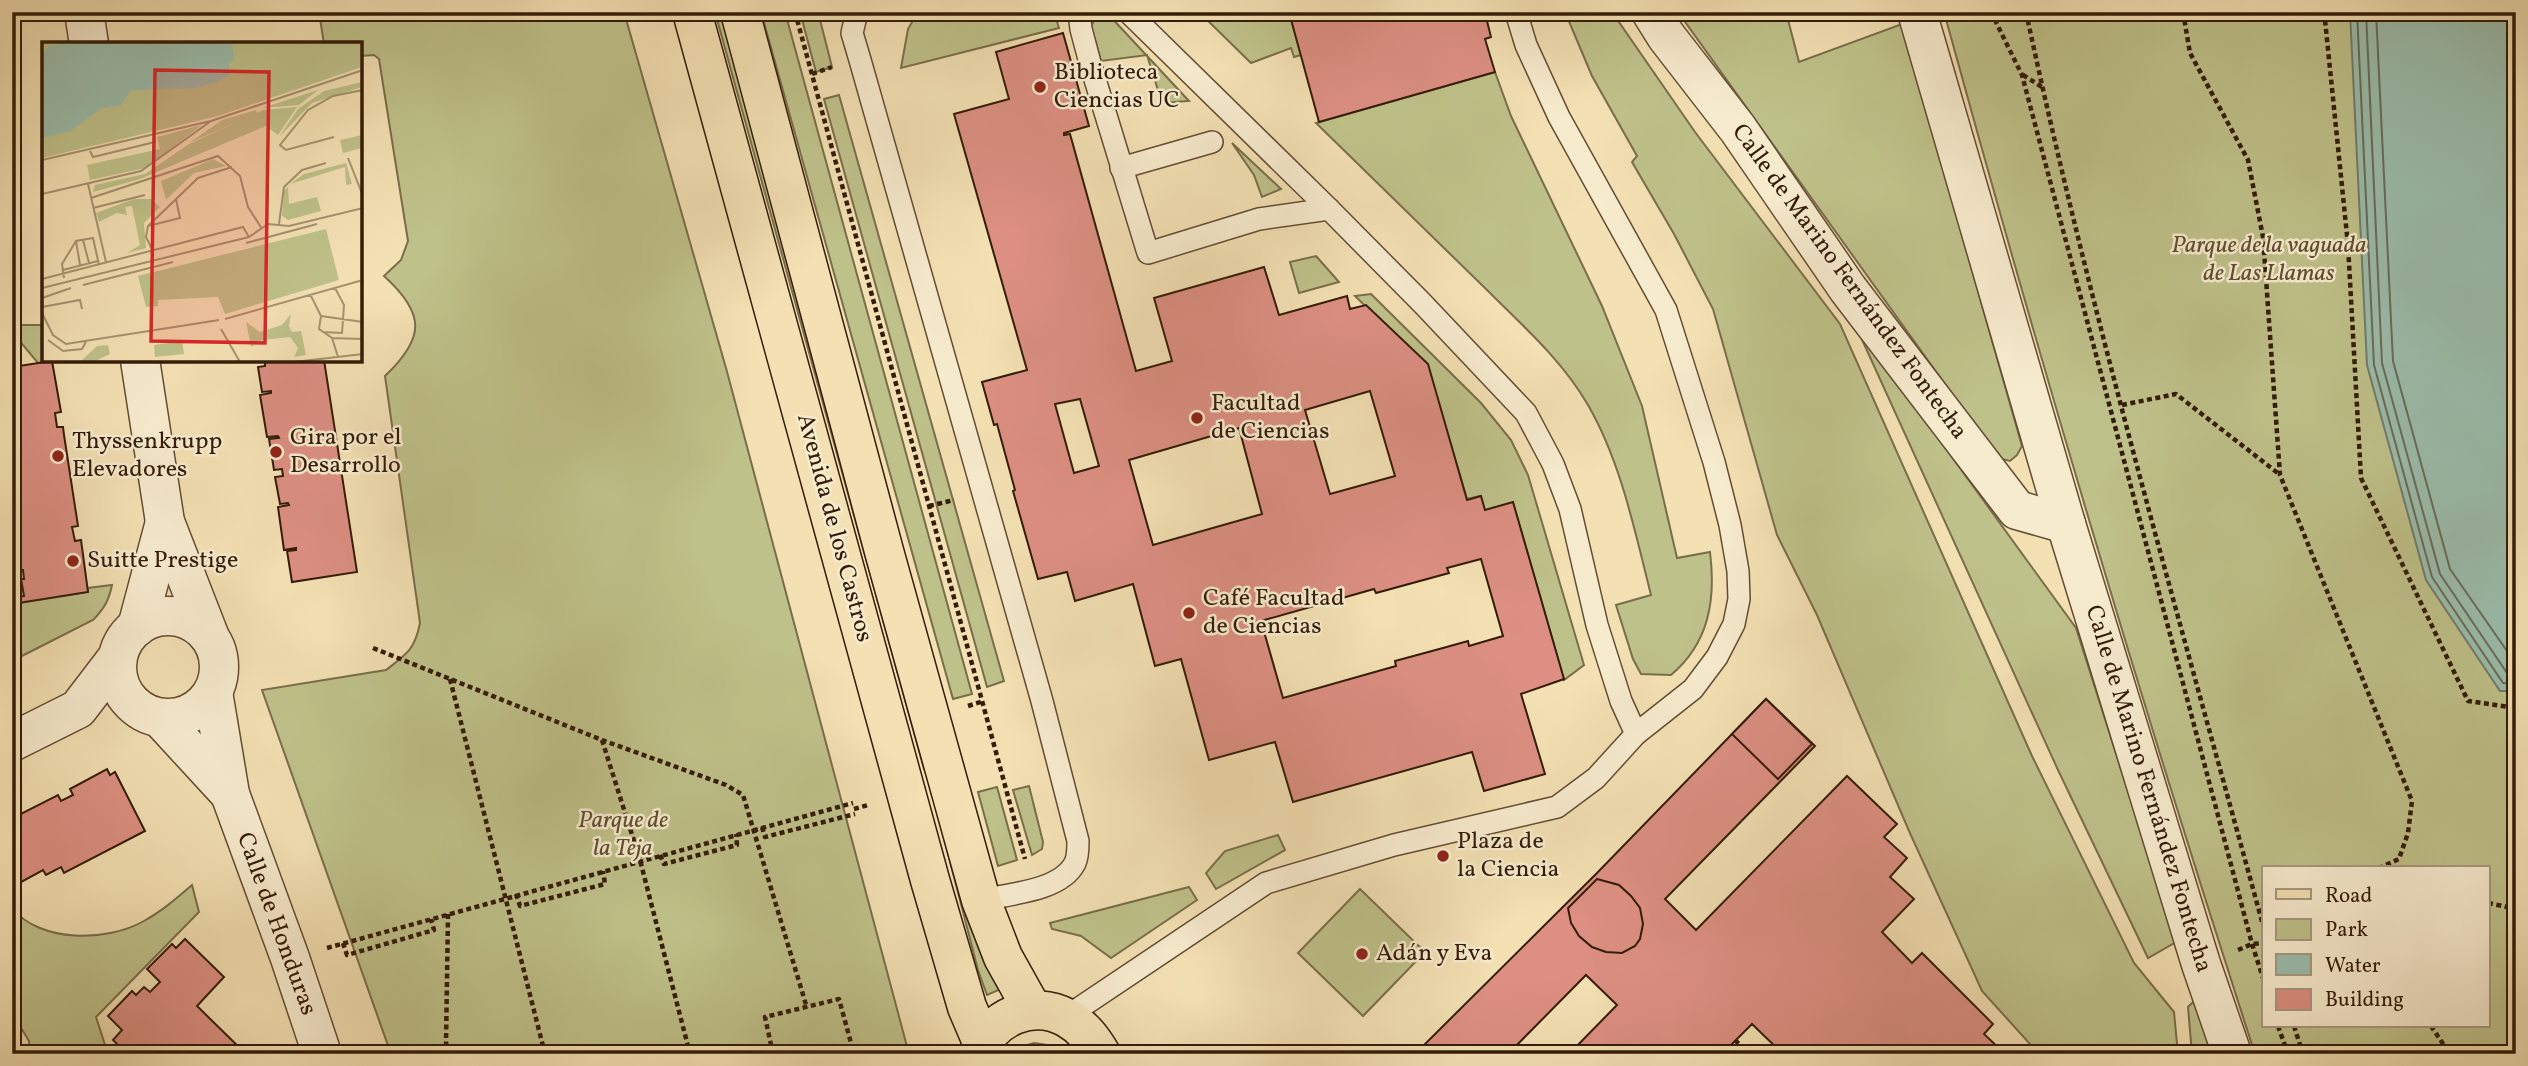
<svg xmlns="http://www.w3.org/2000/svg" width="2528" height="1066" viewBox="0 0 2528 1066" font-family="Vollkorn,serif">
<rect width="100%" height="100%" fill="#f3e0b3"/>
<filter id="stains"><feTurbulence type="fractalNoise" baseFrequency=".00286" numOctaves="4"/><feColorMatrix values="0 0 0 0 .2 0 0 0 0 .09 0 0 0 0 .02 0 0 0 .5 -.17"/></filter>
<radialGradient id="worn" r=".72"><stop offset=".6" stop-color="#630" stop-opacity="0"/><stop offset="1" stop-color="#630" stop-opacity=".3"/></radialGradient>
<!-- green -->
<g fill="#bfc18a" stroke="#7a6e4a" stroke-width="2" fill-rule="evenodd">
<path d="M319 12H624L726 368 909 1054H391L262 690 386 670C407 654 415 649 420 623L385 376C425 338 426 314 384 276L401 260 408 241 379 59 374 55 361 56 360 44H324Z"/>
<path d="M715 12H724L932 766 924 769Z"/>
<path d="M761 12H785L972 694 953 699Z"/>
<path d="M800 12H818L832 67 816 72Z"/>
<path d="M918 12H1054L1059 28 901 68 908 29Z"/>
<path d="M1199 12H1289L1301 55 1294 57 1291 48 1251 63Z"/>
<path d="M1565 12H1612L1695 132 1840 324 2032 756 2134 963 2174 1012 2178 1054H2022L2030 1044 1982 991 1909 831 1817 615 1777 535 1713 309 1674 234 1632 162 1637 156 1592 76Z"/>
<path d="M1678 12H1786L1799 62 1902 24 2022 446 2017 455 2010 461 1998 458Z"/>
<path d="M1944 12H2516V1054H2255C2143 709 2040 362 1944 12ZM2264 868H2488V1026H2264Z"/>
<path d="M1107 13 1189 101 1162 103 1147 55 1101 61 1091 26 1097 16Z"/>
<path d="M1495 72 1511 116 1602 306 1642 406 1677 558 1710 552C1716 600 1709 643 1671 675L1641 674 1633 659 1616 605 1651 595C1635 532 1621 462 1588 405 1562 360 1523 326 1487 290 1430 234 1373 178 1316 123Z"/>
<path d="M839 95 1004 681 987 687 824 99Z"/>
<path d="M1232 143 1281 189 1262 197 1254 175Z"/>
<path d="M1316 256 1339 282 1299 293 1290 262Z"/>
<path d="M1371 294 1481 403 1511 440 1528 475 1584 665 1564 680 1513 503 1485 511 1480 496 1467 499 1428 367 1355 296Z"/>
<path d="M1854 322 2076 628 2176 942 2148 958 2058 770Z"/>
<path d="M12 325H44V360L46 362 38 363 12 332Z"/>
<path d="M112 585C109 600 104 609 93 620L12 661V604L88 592V588Z"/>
<path d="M1029 786 1043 842 1042 849 1032 855 1013 790Z"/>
<path d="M997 787 1017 860 998 866 978 792Z"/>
<path d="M938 815 1001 989 987 995 978 970Z"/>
<path d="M1278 835 1285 850 1216 889 1206 873 1225 851Z"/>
<path d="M192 885 199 912 96 1017 108 1054H30L29 1041 12 1013V908C40 943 107 942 144 921 162 911 177 898 192 885Z"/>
<path d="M1189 887 1197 900 1111 958 1081 936 1052 929 1050 923Z"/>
<path d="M1360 889 1425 952 1363 1016 1298 953Z"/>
<path d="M2196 999 2215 1054H2192L2188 1007Z"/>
<path d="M1034 1043 1047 1045 1058 1054H1014L1021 1047Z"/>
</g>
<!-- water -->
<path fill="#9bbdac" stroke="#727d6b" stroke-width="2" d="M2350 12H2516V691H2500L2426 580 2367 365Z"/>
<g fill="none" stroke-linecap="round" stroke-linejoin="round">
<!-- shore -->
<g stroke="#686c5a" stroke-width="2">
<path d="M2357 12 2374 365 2432 577 2503 683 2516 684"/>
<path d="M2366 12 2382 363 2440 574 2507 673 2516 675"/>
<path d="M2376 12 2393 361 2450 569 2516 664"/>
</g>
</g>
<!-- building -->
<g fill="#dc8f82" stroke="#341c09" stroke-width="2" fill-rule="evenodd">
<path d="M1289 12H1478L1480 18 1486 17 1491 37 1485 39 1495 72 1319 122Z"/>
<path d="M1063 33 1089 126 1064 133V135L1070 134 1136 371 1172 361 1154 298 1264 267 1279 315 1347 296 1350 309 1366 305 1428 364 1467 500 1481 496 1485 510 1513 502 1564 679 1521 694 1545 774 1484 791 1472 752 1293 802 1275 742 1209 760 1181 659 1155 666 1133 584 1075 601 1067 572 1038 579 1013 491 1015 490 997 424 994 425 982 382 1027 370 954 114 1009 99 996 52ZM1370 391 1395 476 1330 494 1305 410ZM1080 399 1099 466 1074 473 1055 404ZM1239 428 1262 514 1153 545 1129 460ZM1481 559 1503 636 1469 646 1468 641 1443 648 1395 661 1396 666 1283 698 1261 621 1374 589 1376 593 1449 573 1447 568Z"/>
<path d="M265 360H324L357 572 292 582 287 551 296 550V548L284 550 278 507 289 505 288 503 280 504 275 477 283 476 282 469 274 470 269 439 279 438 278 436 267 437 260 395 271 393V391L262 392 258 367 265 366Z"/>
<path d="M52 361 61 412 55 413 57 427H63L64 435 78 526 72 527 75 541 81 540 88 592 12 604V518L14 517 12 508V367ZM23 570 24 579H21L24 596 17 597 13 571Z"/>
<path d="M1766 699 1815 746 1665 899 1696 930 1847 776 1897 824 1884 837 1907 858 1890 877 1914 899 1882 932 1912 963 1922 953 1993 1024 1984 1034 2002 1051 1999 1054H1783L1752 1024 1722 1054H1569L1617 1005 1586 975 1508 1054H1415L1596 874Z"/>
<path d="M1766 699 1812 744 1778 779 1732 734Z"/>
<path d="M107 769 110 775 115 772 145 831 64 873 61 867 46 875 43 870 12 887V812L15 817 58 795 61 801 73 795 70 789Z"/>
<path d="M1597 879 1619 885 1631 896 1640 908 1643 924 1640 939 1635 946 1622 953 1606 952 1592 947 1579 936 1571 923 1568 908Z"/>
<path d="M185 939 224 977 197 1006 246 1054H127L113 1040 122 1030 108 1016 132 991 136 995 144 987 150 992 160 982 147 969 172 944 176 948Z"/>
</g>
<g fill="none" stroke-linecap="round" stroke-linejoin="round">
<defs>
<g id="service">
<path d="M857 12 852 33 860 60 1042 701 1078 841C1078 848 1078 857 1075 863 1061 891 1009 894 981 900"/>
<path d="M1079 12 1081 29 1090 63 1148 253 1259 219 1329 209"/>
<path d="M1128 12 1329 209 1423 304 1526 413 1553 464 1570 509 1597 625 1621 701 1636 734"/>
<path d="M1121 168 1212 142"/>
<path d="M1066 1017 1266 883 1394 845 1557 807 1596 778 1636 734 1693 689 1717 657 1734 624 1739 599 1738 571 1730 525 1714 462 1666 310 1559 117 1526 45 1516 12"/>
</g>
<g id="minor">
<path d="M84 12 89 44"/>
<path d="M1651 12 1666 36 1738 129 1848 289 2017 510 2066 524"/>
<path d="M1917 12 2066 524 2201 964 2232 1054"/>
<path d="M140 360 165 522 209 635"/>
<circle cx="168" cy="667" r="51"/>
<path d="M137 627 165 522"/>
<path d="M213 692 230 794 290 958 322 1054"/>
<path d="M161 719 230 794"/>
<path d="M12 742 78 709 117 658"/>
</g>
<g id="primary">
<path d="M692 12 930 880 967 1007 982 1042"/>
<path d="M740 12 884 551 981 900 1003 957 1032 1009"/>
<path d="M978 1054C990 1017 1033 999 1067 1018 1083 1027 1092 1039 1101 1054"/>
</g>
</defs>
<!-- service casing -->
<use href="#service" stroke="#644d34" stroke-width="24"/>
<!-- minor casing -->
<use href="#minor" stroke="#644d34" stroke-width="41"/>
<!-- primary casing -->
<use href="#primary" stroke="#341c09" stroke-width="41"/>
<!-- path -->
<g stroke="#341c09" stroke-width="4.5" stroke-dasharray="5 3.5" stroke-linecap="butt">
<path d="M795 12 1025 859"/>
<path d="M1991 12 2022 75 2252 944 2264 981"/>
<path d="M2026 12C2092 321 2181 624 2264 929"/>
<path d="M2183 12 2190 53 2248 160 2263 237 2280 475 2412 801 2408 833 2399 859 2379 868"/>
<path d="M2326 12 2325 20 2348 245 2361 478 2468 701 2516 708"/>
<path d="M812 74 832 67"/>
<path d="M2023 75 2042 87"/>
<path d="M2122 405 2176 394 2279 474"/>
<path d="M929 506 954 500"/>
<path d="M373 648 602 740 726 785 743 795 807 1008"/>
<path d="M450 679 545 1054"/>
<path d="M968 706 984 701"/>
<path d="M602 740 640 860 690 1054"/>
<path d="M854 809 868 805"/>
<path d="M762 827 765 837 855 814"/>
<path d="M660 855 664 864 737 845 736 834"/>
<path d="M516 894 520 906 605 884 603 871"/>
<path d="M2488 903 2507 907 2516 903"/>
<path d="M448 914 446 1043 449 1054"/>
<path d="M343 943 347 955 434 930 431 919"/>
<path d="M327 948 853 803"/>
<path d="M2238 950 2252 944 2264 943"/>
<path d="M2278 1026 2288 1054"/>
<path d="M2294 1026 2303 1054"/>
<path d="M2431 1026 2450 1054"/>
<path d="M1735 1040 1749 1054"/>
<path d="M600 1054 619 1049 620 1054"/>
<path d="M773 1054 765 1017 839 999 854 1054"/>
</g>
<!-- service -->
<use href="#service" stroke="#f7ebce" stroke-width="21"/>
<!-- minor -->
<use href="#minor" stroke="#f7ebce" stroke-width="38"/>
<!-- primary -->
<use href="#primary" stroke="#f3e0b3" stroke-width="38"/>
</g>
<!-- markers -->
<g fill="#8f2418" stroke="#f7ebce" stroke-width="2.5">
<circle cx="1040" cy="87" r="7"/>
<circle cx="1197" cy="418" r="7"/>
<circle cx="276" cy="452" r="7"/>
<circle cx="58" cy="456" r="7"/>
<circle cx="73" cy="561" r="7"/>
<circle cx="1189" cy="613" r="7"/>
<circle cx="1443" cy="856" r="7"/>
<circle cx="1362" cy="954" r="7"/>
</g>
<g text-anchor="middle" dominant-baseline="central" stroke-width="5" stroke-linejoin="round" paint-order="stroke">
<!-- poi labels -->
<g font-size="24" fill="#341c09" stroke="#f7ebce" text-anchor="start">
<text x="1054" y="73">Biblioteca<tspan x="1054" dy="28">Ciencias UC</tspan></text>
<text x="1211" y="404">Facultad<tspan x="1211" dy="28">de Ciencias</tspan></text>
<text x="290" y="438">Gira por el<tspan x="290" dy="28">Desarrollo</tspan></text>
<text x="72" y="442">Thyssenkrupp<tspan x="72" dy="28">Elevadores</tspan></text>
<text x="87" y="561">Suitte Prestige</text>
<text x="1203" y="599">Café Facultad<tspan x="1203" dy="28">de Ciencias</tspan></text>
<text x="1457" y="842">Plaza de<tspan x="1457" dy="28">la Ciencia</tspan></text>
<text x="1376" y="954">Adán y Eva</text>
</g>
<!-- park labels -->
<g font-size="24" font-style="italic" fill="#5e4e30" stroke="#f7ebce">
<text x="2269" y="246">Parque de la vaguada<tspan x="2269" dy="28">de Las Llamas</tspan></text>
<text x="623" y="821">Parque de<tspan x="623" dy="28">la Teja</tspan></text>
</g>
<!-- street labels -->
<g font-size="24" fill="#341c09" stroke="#f7ebce">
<text transform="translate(1849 282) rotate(54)">Calle de Marino Fernández Fontecha</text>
<text transform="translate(834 528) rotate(75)">Avenida de los Castros</text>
<text transform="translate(2148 789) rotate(73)">Calle de Marino Fernández Fontecha</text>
<text transform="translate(276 924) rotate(70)">Calle de Honduras</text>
</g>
</g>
<!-- overview -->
<g transform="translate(42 42)">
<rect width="320" height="320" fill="#f3e0b3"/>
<path d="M0 0H320V25L176 74 0 116ZM320 40V45L270 61 237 95 256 67 282 49ZM276 48 257 63 220 66ZM255 65 236 93 224 84 98 137 51 150 53 143 103 132 147 102 221 68ZM214 68 215 71 147 101 180 78ZM160 83 103 126 48 138 45 123 118 107 115 95ZM320 93V106L301 111 298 98ZM171 117 184 124 152 131 124 158 119 139ZM304 121 310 142 304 143 303 125 248 142 262 132ZM246 145 247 162 275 155 279 169 246 178 240 174 242 149ZM92 157H109L118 165 102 181 104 206 85 211 98 203 90 164 83 165 85 173 75 171 57 180 54 171ZM284 187 297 238 183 272 176 255 116 258V264L104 265 96 234ZM249 272 247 284 250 290 259 289 264 313 252 315 256 306 248 295 220 298 209 305 204 280 218 290 240 283ZM140 299 142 312 113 315 112 303ZM66 303 68 312 51 320H38L55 304Z" fill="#bfc18a"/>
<path d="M34 0H190L192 19 187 20V33L175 40 152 46 89 48 79 63 60 66 28 89 0 96V12L7 4Z" fill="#9bbdac"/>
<path fill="none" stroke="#a7926f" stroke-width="2" d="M292 95 244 108 238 103 266 68 291 54 321 48M48 109 51 115 113 100 112 94M306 116 321 154M0 118 169 79 321 28M46 142 64 220M0 152 99 129 169 79M49 156 176 114 198 134 206 165 220 187M51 166 103 153M237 182 242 145 260 128 284 121M106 184 138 176 134 157M41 198 47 221M34 199 38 223M204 201 275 182M110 207 104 195 106 184 156 136 190 125M21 228 56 219M22 236 20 222 34 199 51 196 57 223M0 237 201 185 207 195M41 243 131 220M0 246 207 195 226 182 247 184 321 166M268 252 279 274 321 280M0 256 29 246M0 265 38 258 40 267M0 271 11 293 24 302 177 278M279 274 277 287 290 296 296 315M183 277 321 238M179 287 198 320M280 290 300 291 302 263 293 246M290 296 321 297M6 298 21 309 40 307 44 300M252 320 321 312"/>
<path fill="#d62828" fill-opacity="0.15" stroke="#d62828" stroke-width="3.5" d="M113 28 227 30 223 301 109 299Z"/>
<rect width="320" height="320" fill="none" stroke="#341c09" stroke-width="3.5"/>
</g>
<!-- margin -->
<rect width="2528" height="1066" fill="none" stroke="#f3e0b3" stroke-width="42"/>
<rect x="14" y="14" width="2500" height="1038" fill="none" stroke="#341c09" stroke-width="3.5"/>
<rect x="21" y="21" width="2486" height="1024" fill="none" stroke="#341c09" stroke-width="2"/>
<!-- legend -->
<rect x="2262" y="866" width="228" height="161" fill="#f7ebce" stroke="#a9987f" stroke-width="2"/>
<rect x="2276" y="889" width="35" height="10" fill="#f3e0b3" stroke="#a9987f" stroke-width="2"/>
<text x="2325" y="902" font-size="21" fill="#341c09">Road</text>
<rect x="2276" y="919" width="35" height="21" fill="#bfc18a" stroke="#a9987f" stroke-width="2"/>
<text x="2325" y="936" font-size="21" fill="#341c09">Park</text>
<rect x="2276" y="954" width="35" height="21" fill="#9bbdac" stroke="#a9987f" stroke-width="2"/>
<text x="2325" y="972" font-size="21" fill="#341c09">Water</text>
<rect x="2276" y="989" width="35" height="21" fill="#dc8f82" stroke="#a9987f" stroke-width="2"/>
<text x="2325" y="1006" font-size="21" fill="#341c09">Building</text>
<rect width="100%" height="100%" filter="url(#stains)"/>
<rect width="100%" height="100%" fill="url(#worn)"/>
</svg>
